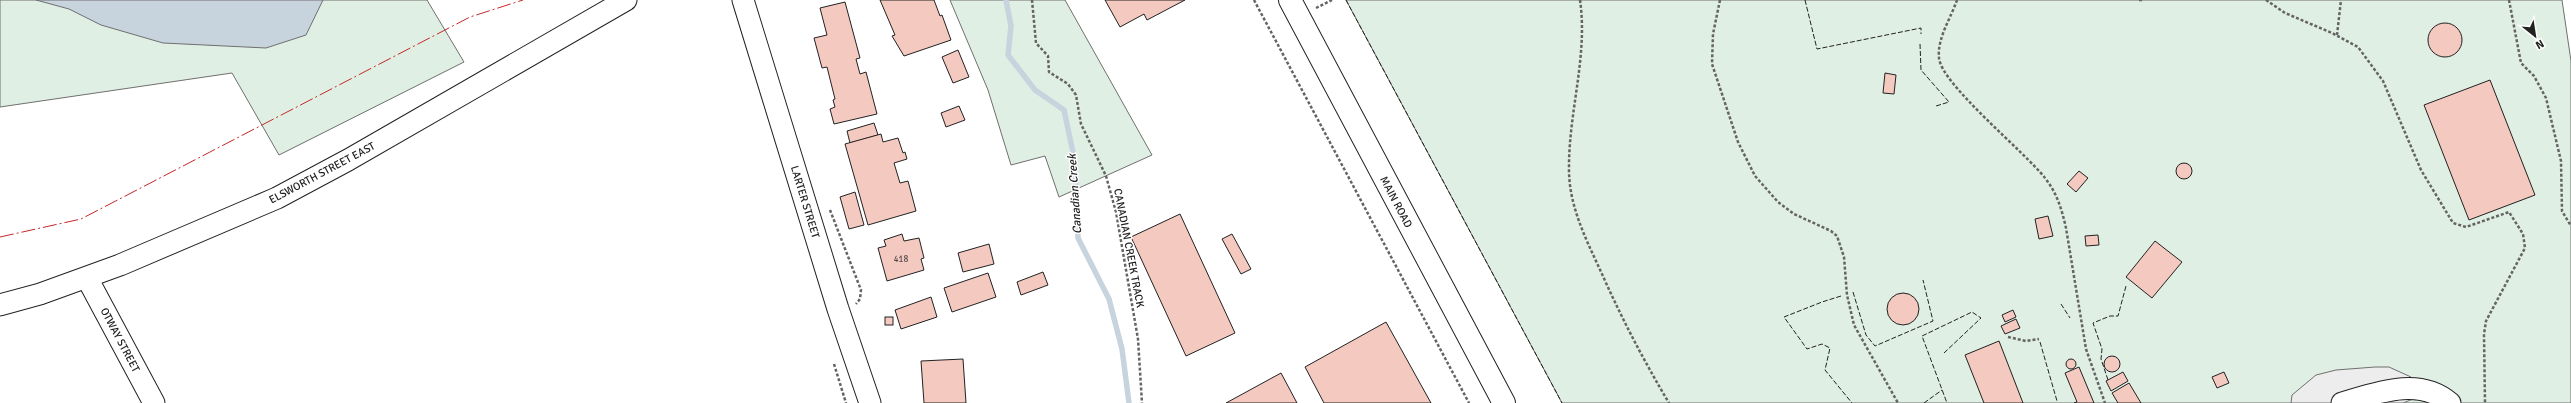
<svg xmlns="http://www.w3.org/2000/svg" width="2571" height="403" viewBox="0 0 2571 403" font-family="Signika,sans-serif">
<rect width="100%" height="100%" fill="#fff"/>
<!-- green -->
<g fill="#e0efe3" stroke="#6f6f6f">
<path d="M0 0H427L464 62 279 155 232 73 0 107Z"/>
<path d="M950 0H1065L1152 155 1059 197 1045 156 1011 165 988 90Z"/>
<path d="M1346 0H2562L2571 61V403H1562Z"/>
</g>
<!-- parking -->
<path fill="#ededed" stroke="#6f6f6f" d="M2375 367H2389L2411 377 2413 399 2403 403H2291L2292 395 2316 375 2336 370Z"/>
<!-- water -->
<path fill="#c7d3dd" stroke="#6f6f6f" d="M36 0H323L306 35 266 48 163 43 101 25 69 9Z"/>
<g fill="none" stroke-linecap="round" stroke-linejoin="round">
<!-- stream -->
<path stroke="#c7d3dd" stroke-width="5.5" d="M1006 0 1011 26 1008 55 1035 90 1064 110 1075 162 1078 238 1109 299 1122 349 1129 403"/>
</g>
<!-- building -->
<g fill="#f3c9c0" stroke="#222">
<path d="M880 0H934L940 16 942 15 951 40 904 56 892 36 895 35Z"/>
<path d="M1105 0H1185L1147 20 1144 14 1120 27Z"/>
<path d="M845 2 860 58 856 59 860 74 866 72 877 114 834 124 830 109 835 107 833 100 835 99 827 67 822 68 814 38 827 35 820 8Z"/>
<circle cx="2445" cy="40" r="17"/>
<path d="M958 50 969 77 953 83 942 57Z"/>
<path d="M1885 73 1896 75 1894 94 1883 93Z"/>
<path d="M2490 80 2535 195 2469 220 2424 105Z"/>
<path d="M959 106 965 120 946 127 941 113Z"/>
<path d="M874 123 878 135 850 143 847 131Z"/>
<path d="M881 134 883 142 898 138 903 153 905 152 907 159 894 163 900 183 908 181 916 211 868 225 845 144Z"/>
<circle cx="2184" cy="171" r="8"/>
<path d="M2079 171 2088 178 2076 192 2067 184Z"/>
<path d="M855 192 864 225 849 229 840 197Z"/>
<path d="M1180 214 1235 333 1186 356 1131 237Z"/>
<path d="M2048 216 2053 236 2039 239 2035 219Z"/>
<path d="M902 234 904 241 919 238 924 258 921 259 924 270 887 281 878 248 886 246 884 240Z"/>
<path d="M1232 234 1251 269 1241 274 1222 239Z"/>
<path d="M2098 235 2099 245 2086 246 2085 236Z"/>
<path d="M2155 241 2182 262 2152 298 2126 277Z"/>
<path d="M989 244 994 264 963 272 958 253Z"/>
<path d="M1043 272 1048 285 1021 295 1017 282Z"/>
<path d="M988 273 996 297 952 312 944 288Z"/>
<circle cx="1903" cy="309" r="16"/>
<path d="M931 297 937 317 901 329 895 310Z"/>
<path d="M2013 310 2016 317 2005 322 2002 315Z"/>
<rect x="885" y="317" width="8" height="8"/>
<path d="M2016 319 2020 328 2005 334 2001 326Z"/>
<path d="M1386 322 1431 403H1324L1305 367Z"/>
<path d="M1999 341 2023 403H1984L1965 355Z"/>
<circle cx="2112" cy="364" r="8"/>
<circle cx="2071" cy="364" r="5"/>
<path d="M963 359 966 403H924L921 361Z"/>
<path d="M2079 367 2094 403H2074L2077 402 2065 373Z"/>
<path d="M2123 372 2128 381 2111 391 2106 381Z"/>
<path d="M2224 372 2229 383 2217 388 2212 377Z"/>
<path d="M1281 373 1297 403H1226Z"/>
<path d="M2129 383 2141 403H2118L2112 393Z"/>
</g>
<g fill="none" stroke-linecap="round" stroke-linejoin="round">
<defs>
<g id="minor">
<path d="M743 0 838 309 870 403"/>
<path d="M87 278 154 403"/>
<path d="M0 305 40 294 120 265 277 198 348 160 626 0"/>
<path d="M2342 403C2376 393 2419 376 2450 403"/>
</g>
<path id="major" d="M1290 0 1504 403"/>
</defs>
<!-- minor casing -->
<use href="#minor" stroke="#222" stroke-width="23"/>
<!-- major casing -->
<use href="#major" stroke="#222" stroke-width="24"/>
<!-- path -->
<g stroke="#646464" stroke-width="2.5" stroke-dasharray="3 2" stroke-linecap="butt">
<path d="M1032 0 1036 43 1048 56 1049 72 1068 84 1076 95 1081 124 1106 176 1116 212 1138 339 1142 403"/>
<path d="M1254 0 1469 403"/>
<path d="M1580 0C1588 55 1569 111 1569 166 1568 205 1586 239 1602 274 1622 319 1644 361 1669 403"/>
<path d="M1720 0 1713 34 1712 64 1738 142 1755 176 1778 202 1794 214 1831 231 1837 236 1844 257 1847 295 1854 325 1898 403"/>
<path d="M1957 0C1951 18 1937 38 1939 58 1941 84 2026 153 2045 178 2057 193 2062 210 2066 228L2086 349 2105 403"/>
<path d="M2139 0H2144"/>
<path d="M2266 0 2285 13 2332 33 2358 47 2383 81 2421 170 2453 223 2466 227 2509 212 2523 234 2525 248 2486 321 2484 334 2485 403"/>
<path d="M2509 0 2521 63 2534 76 2546 98 2561 161 2562 211 2571 226"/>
<path d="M1316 8 1332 0"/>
<path d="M2337 35 2341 0"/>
<path d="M830 210 861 290 860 299 856 304"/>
<path d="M2008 337 2026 341 2039 339"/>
<path d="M834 364 846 403"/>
</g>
<!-- minor -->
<use href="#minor" stroke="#fff" stroke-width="21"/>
<!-- major -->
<use href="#major" stroke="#fff" stroke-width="22"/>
<!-- fence -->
<g stroke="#222" stroke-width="1" stroke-dasharray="5 2" stroke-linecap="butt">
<path d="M1346 0 1562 403"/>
<path d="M1805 0 1817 49 1921 28V34"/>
<path d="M1920 44 1921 70 1949 102 1936 106"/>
<path d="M1853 292 1866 335 1875 346 1933 321 1923 280"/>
<path d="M1841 296 1822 302 1784 317 1807 349 1822 344 1830 348 1825 370 1852 403"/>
<path d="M2061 304 2070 318"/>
<path d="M2040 342 2057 401"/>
<path d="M1944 353 1981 318 1972 312 1922 336 1947 403"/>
<path d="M2108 380 2101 359 2102 349 2093 323 2110 316H2118L2126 286"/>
<path d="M1924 403 1942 390"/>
</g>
<!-- power -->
<path stroke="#c62828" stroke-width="1" stroke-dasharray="14 3 2 3" stroke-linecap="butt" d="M0 237 81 219 470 17 523 0"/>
</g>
<g text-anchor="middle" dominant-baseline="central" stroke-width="3" stroke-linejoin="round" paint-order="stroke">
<!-- number labels -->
<g font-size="9" fill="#564c4a">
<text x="901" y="259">418</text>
</g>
<!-- street labels -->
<g font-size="11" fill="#222" stroke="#fff">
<text transform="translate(322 173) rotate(-28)">ELSWORTH STREET EAST</text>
<text transform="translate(805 202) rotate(73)">LARTER STREET</text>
<text transform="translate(1396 202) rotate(62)">MAIN ROAD</text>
<text transform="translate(1129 248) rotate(79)">CANADIAN CREEK TRACK</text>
<text transform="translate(120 340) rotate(62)">OTWAY STREET</text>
</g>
<!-- water labels -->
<g font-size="12" font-style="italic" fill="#222" stroke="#fff">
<text transform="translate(1075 194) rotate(-94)">Canadian Creek</text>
</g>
</g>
<!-- north arrow -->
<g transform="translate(2535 36) rotate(150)" stroke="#ffffff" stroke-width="3" paint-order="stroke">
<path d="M0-3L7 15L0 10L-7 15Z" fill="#222222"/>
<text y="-6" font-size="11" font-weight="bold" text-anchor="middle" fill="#222222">N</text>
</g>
</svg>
